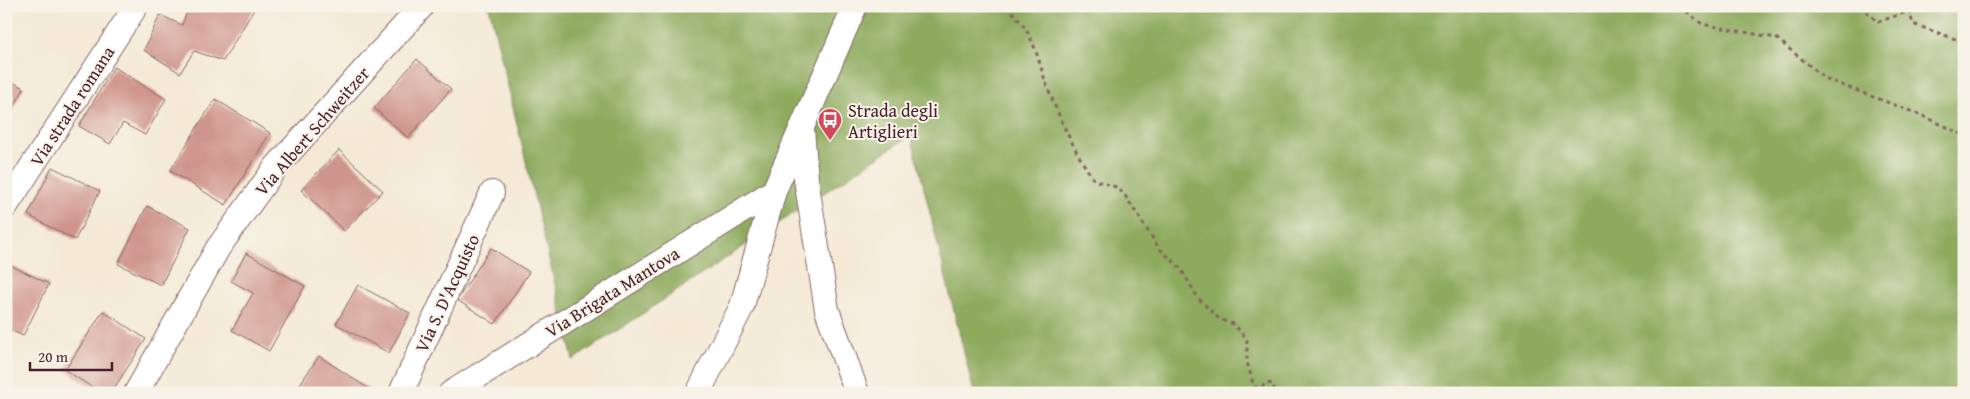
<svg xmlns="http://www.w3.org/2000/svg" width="1970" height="399" viewBox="0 0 1970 399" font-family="'Gentium Book Plus',serif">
<rect width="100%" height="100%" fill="#f7f3e8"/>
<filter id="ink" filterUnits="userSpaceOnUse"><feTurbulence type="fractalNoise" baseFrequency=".02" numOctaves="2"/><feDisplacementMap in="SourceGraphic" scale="10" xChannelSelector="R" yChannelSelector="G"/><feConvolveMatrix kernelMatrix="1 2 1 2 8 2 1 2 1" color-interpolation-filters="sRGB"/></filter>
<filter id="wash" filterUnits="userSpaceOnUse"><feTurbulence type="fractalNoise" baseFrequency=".0096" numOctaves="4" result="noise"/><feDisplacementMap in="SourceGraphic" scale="20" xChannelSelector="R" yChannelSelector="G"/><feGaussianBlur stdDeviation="1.12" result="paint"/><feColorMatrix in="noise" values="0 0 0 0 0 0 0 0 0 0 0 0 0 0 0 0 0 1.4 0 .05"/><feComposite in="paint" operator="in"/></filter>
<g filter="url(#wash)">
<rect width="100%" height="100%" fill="#f4e9d5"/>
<!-- forest -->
<path fill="#8daa5d" stroke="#6c6444" d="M489 6H1964V393H974L911 135 573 360Z"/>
<g id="blocks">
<!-- building -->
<g fill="#cf948b">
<path d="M189 6H256L223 61 194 51 180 73 144 50 160 15 182 25Z"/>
<path d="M417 59 451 89 408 138 374 108Z"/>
<path d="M114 67 166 99 145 135 123 123 110 144 79 126Z"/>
<path d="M6 79 24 88 6 122Z"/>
<path d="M215 99 270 133 226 205 170 171Z"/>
<path d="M339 150 383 191 344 231 301 190Z"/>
<path d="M52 167 100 191 75 240 28 215Z"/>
<path d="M147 206 190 228 161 285 118 264Z"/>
<path d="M491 248 529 272 495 324 457 300Z"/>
<path d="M246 253 305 286 269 351 232 330 253 293 231 281Z"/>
<path d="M6 263 49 284 23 336 6 328Z"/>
<path d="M358 285 410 313 389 353 336 324Z"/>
<path d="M103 311 146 339 111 393H101L65 370Z"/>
<path d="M319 356 372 391 371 393H294Z"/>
</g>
</g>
</g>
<g filter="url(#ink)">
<use href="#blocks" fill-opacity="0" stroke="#866666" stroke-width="1"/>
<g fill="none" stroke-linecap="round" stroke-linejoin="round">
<defs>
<g id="street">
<path d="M802 129 806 179 827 310 857 393"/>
<path d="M6 206 136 6"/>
<path d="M136 393 218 248 276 167 422 6"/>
<path d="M401 393 492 193"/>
<path d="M451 393 774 191"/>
<path d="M698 393 742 306 774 191 855 6"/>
</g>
</defs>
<!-- street casing -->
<use href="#street" stroke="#866666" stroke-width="26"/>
<!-- path -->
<g stroke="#866666" stroke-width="3" stroke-dasharray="4 4" stroke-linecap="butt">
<path d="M1006 6C1036 33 1036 57 1049 91 1060 120 1076 154 1094 180L1116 187 1124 194 1159 248 1181 269 1198 298 1219 319 1233 324 1241 332 1247 340V362L1254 387H1262L1266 383 1273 384 1275 393"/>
<path d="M1680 6 1702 24 1776 38 1826 79 1921 115 1964 135"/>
<path d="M1860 6 1878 22 1923 6"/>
<path d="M1909 10 1913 24 1964 42"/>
</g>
<!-- street -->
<use href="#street" stroke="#fff" stroke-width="24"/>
</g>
</g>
<!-- icons -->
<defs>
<symbol id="bus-pin" viewBox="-11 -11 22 30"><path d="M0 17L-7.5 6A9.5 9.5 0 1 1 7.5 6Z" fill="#d1495b" stroke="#f7f3e8"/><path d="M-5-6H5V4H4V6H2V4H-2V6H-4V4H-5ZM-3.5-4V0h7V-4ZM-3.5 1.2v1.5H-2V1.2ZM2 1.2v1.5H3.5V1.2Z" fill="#fff"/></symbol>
</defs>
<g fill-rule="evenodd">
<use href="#bus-pin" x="816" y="106" width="28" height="38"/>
</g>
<g text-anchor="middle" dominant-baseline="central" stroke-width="4" stroke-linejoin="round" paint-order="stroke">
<!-- street labels -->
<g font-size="18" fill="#4a1f2b" stroke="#f7f3e8">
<text transform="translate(72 106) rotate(-57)">Via strada romana</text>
<text transform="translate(312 131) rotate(-49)">Via Albert Schweitzer</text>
<text transform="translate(612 292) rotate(-32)">Via Brigata Mantova</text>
<text transform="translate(447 293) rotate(-65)">Via S. D'Acquisto</text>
</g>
<!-- poi labels -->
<g font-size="18" fill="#4a1f2b" stroke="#f7f3e8" text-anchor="start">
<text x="848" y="110">Strada degli<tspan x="848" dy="21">Artiglieri</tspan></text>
</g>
</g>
<!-- margin -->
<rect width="1970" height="399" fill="none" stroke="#f7f3e8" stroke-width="25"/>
<!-- scale -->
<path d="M30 362v8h82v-8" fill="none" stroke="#4a1f2b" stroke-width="2.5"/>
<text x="38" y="362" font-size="15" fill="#4a1f2b" stroke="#f7f3e8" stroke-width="4" paint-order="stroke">20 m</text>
</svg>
